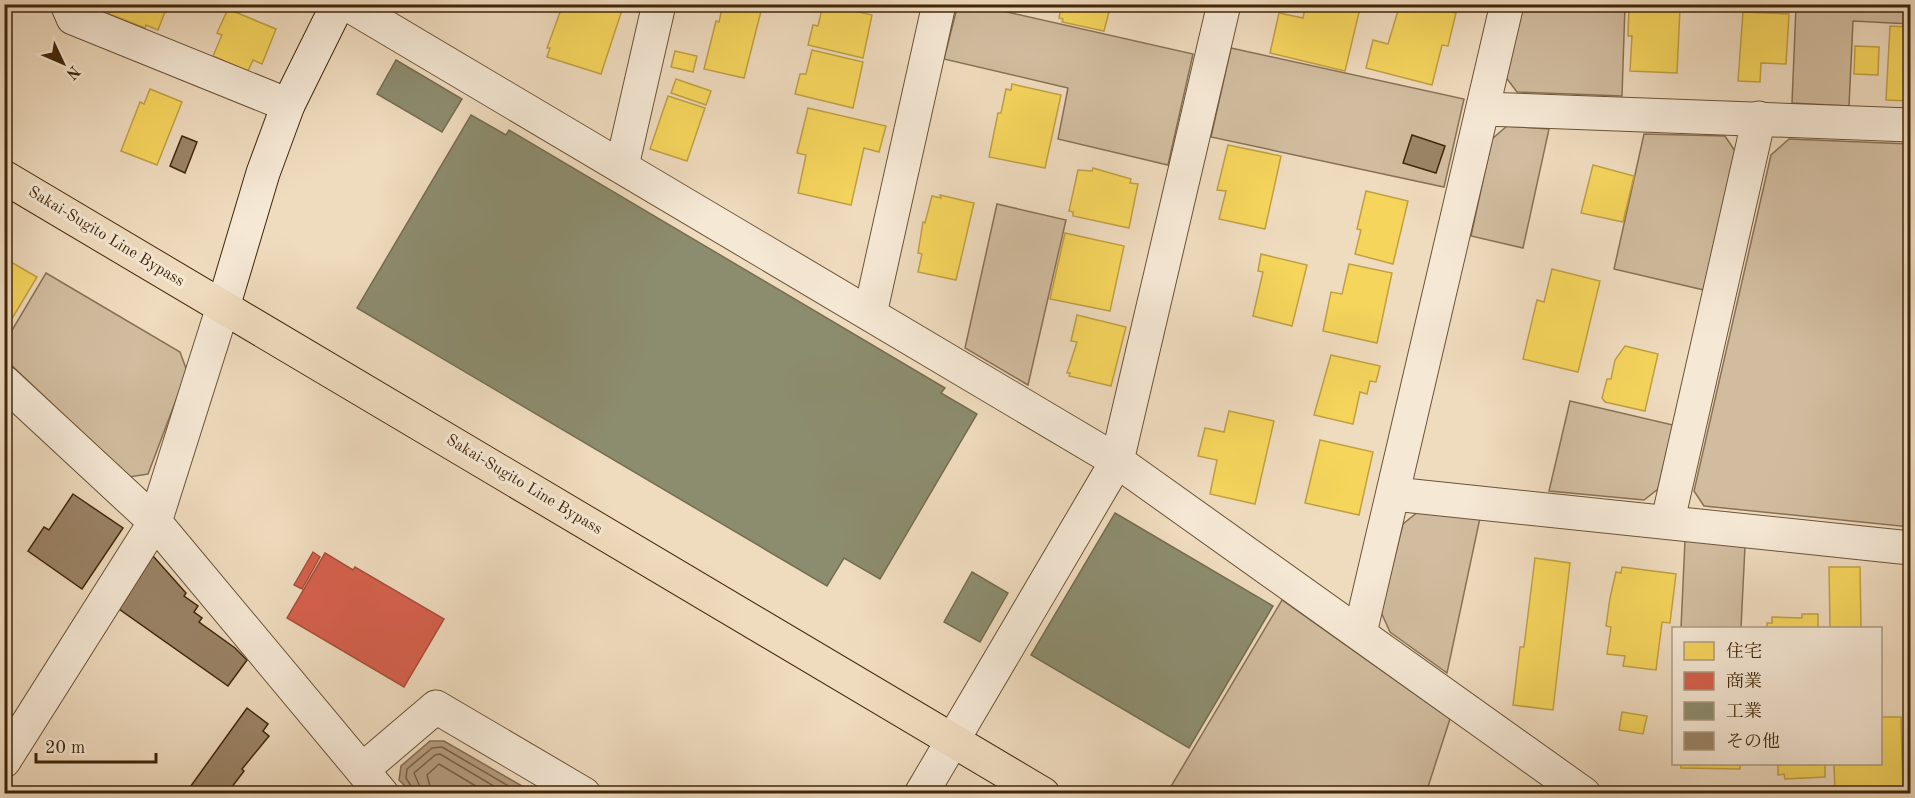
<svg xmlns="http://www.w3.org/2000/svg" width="1915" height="798" viewBox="0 0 1915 798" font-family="'Old Standard TT','Noto Serif JP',serif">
<rect width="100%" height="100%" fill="#efdbbe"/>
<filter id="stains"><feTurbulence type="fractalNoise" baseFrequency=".00333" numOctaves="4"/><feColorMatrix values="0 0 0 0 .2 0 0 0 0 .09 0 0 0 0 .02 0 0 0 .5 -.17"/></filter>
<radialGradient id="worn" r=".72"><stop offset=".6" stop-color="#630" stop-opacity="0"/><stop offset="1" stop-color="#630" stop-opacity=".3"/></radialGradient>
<!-- green -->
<g fill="#d1bc9f" stroke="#897154" stroke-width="1.5">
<path d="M958 4 976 5 1193 54 1168 165 1058 139 1068 88 944 59Z"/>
<path d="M1522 5H1625L1622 96 1517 92 1505 76Z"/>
<path d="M1853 5H1910V24L1853 21 1849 106 1792 103 1796 6 1853 8Z"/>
<path d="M1231 48 1464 99 1444 187 1211 137Z"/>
<path d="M1507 126 1549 129 1523 248 1471 236 1492 139Z"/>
<path d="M1644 134 1725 136 1735 151 1704 290 1614 269Z"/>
<path d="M1789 139 1910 144V527L1704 506 1694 491 1771 155Z"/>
<path d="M997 204 1066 220 1028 385 965 348Z"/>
<path d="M46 273 180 352 187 371 148 474 129 477 5 359V342Z"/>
<path d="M1570 401 1673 425 1658 489 1644 500 1549 491Z"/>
<path d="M1419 511 1480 518 1447 673 1390 632 1381 612 1403 524Z"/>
<path d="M1685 540 1745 546 1741 628H1681Z"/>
<path d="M1282 600 1450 719 1426 793H1167Z"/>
</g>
<!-- water -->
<path fill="#b49d80" stroke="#866d50" stroke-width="1.5" d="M430 741H444L534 793H412L399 780 401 766Z"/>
<!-- homes -->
<g fill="#f6d55c" stroke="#c0a043" stroke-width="1.5">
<path d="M112 4H168L158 30 146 25 145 28 109 14Z"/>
<path d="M563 4H603L622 10 601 74 547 57 550 48H547Z"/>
<path d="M723 4 761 11 744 78 704 69 716 21 719 22Z"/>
<path d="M823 4 872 15 863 58 808 45 813 25 818 26Z"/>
<path d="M1062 4H1111L1104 31 1062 22 1063 19 1059 18Z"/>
<path d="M1306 4H1361L1345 71 1270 53 1279 13 1303 18Z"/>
<path d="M1400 4H1422L1456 13 1448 46 1442 45 1432 85 1366 68 1373 40 1388 44Z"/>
<path d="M1629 4 1680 9 1677 73 1630 71 1632 36H1628Z"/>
<path d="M228 9 276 29 262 64 253 60 248 71 213 56 222 35 217 33Z"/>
<path d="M1743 12 1789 14 1786 64 1761 63 1760 82 1738 81Z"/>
<path d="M1890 26 1910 27V101L1886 100Z"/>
<path d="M1855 46 1879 47 1878 75 1854 74Z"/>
<path d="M812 50 863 62 853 108 795 94 800 74H806Z"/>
<path d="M675 51 697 56 693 72 671 67Z"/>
<path d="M676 79 711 91 706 105 671 93Z"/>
<path d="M1012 84 1061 95 1045 168 989 157 998 113H1001L1006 89 1011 90Z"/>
<path d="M150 89 182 102 157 165 121 151 140 102 144 104Z"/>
<path d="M668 96 705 108 687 161 650 149Z"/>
<path d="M808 108 886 126 879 152 864 148 851 205 798 193 806 155 797 153Z"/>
<path d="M1228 145 1281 156 1265 229 1219 219 1226 191 1217 190Z"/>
<path d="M1593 165 1634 176 1623 222 1581 213Z"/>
<path d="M1093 168 1131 179 1130 183 1138 184 1129 228 1073 216V212L1069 211 1078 170 1092 171Z"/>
<path d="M1366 191 1408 201 1393 264 1355 254 1361 230 1357 229Z"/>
<path d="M940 195 974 203 956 280 918 272 922 254 918 253 923 222 925 223 932 196 941 198Z"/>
<path d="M1065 233 1124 246 1110 311 1050 299Z"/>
<path d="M1261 254 1307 265 1292 326 1253 316 1263 272 1258 271Z"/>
<path d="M4 258 37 277 4 332Z"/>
<path d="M1349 264 1392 273 1377 343 1323 331 1331 292 1342 294Z"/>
<path d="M1552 269 1600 281 1578 372 1523 359 1537 300 1544 302Z"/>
<path d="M1077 315 1126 327 1111 386 1069 376 1070 373H1067L1077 342 1071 341Z"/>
<path d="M1625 346 1658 354 1645 411 1605 402 1602 398 1607 379H1611L1615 360Z"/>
<path d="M1331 355 1380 366 1376 382 1370 381 1367 394 1360 392 1353 424 1314 415Z"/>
<path d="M1229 411 1274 421 1255 504 1210 494 1217 460 1198 456 1205 428 1224 432Z"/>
<path d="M1320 440 1373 452 1359 515 1305 503Z"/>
<path d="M1535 558 1570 563 1553 710 1513 705 1520 647H1524Z"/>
<path d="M1622 567 1676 574 1670 623 1662 622 1656 670 1623 666 1625 656 1607 654 1611 627 1606 626 1610 598 1616 572 1621 573Z"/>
<path d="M1829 567H1860L1861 628H1830Z"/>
<path d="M1802 614H1818V628H1767V623H1772V617L1802 618Z"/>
<path d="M1622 712 1647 716 1643 734 1619 730Z"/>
<path d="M1880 717H1901L1903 794H1835L1834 764H1880Z"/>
<path d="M1681 764H1740V769L1681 768Z"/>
<path d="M1778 764H1825V777L1785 779 1784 774 1778 775Z"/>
</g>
<!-- shops -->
<g fill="#d6604d" stroke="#a94f38" stroke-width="1.5">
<path d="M313 552 320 557 302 589 294 585Z"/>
<path d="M325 553 353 570 355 567 444 619 404 687 287 618Z"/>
</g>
<!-- industry -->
<g fill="#8c8c6e" stroke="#766d4f" stroke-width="1.5">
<path d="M396 60 462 99 442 132 377 94Z"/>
<path d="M471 115 506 135 509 130 945 388 941 393 977 414 880 579 844 558 827 586 357 308Z"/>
<path d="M1115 513 1273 606 1189 748 1031 655Z"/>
<path d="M972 572 1008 593 980 642 944 622Z"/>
</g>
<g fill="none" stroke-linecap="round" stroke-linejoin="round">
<!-- shore -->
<g stroke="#7a6244" stroke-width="1.5">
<path d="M416 794 406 778 407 769 432 748 442 747 522 794"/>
<path d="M423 794 414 773 435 755 440 754 507 794"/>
<path d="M432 794 427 775 439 764 489 794"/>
</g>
</g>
<!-- building -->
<g fill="#9b8467" stroke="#412608" stroke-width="1.5">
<path d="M1412 135 1445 146 1436 173 1403 163Z"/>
<path d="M182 136 197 142 185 173 170 166Z"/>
<path d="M73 494 123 528 82 589 28 551 44 527 49 530Z"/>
<path d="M153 556 186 593 184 596 198 606 194 612 202 618 199 622 235 648 247 660 228 686 119 609Z"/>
<path d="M247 708 268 724 263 731 269 736 242 769 244 771 231 788 237 792 192 794 188 790Z"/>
</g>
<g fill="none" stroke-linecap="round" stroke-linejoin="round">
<defs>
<g id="street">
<path d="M67 4 73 18 288 105"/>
<path d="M347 4 1117 461 1584 794"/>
<path d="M1484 109 1910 125"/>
<path d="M622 166 659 4"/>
<path d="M870 314 939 4"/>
<path d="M4 382 155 522 382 794"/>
<path d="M1394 494 1910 548"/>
<path d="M1668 520 1759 118"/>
<path d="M1360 633 1507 4"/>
<path d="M4 761 155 522 223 307"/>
<path d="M362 770 436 707 584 794"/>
<path d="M921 794 1117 461 1224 4"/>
</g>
<path id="secondary" d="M223 307 263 173 288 105 338 4"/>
<path id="primary" d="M4 177 1043 794"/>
</defs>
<!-- street casing -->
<use href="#street" stroke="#6c5336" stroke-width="35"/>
<!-- secondary casing -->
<use href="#secondary" stroke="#412608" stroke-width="35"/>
<!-- primary casing -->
<use href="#primary" stroke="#412608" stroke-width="35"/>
<!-- street -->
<use href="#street" stroke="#f5e8d5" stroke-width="33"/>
<!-- secondary -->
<use href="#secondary" stroke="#f5e8d5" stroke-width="33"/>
<!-- primary -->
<use href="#primary" stroke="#efdbbe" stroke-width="33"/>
</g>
<g text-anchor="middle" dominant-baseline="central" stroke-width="6" stroke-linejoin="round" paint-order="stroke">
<!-- street labels -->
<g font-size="16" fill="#412608" stroke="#f5e8d5">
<text transform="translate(106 237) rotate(31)">Sakai-Sugito Line Bypass</text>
<text transform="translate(524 485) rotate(31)">Sakai-Sugito Line Bypass</text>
</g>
</g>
<!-- margin -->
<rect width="1915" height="798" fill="none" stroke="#efdbbe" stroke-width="24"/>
<rect x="6" y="6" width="1903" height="786" fill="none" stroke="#412608" stroke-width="3"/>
<rect x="12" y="12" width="1891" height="774" fill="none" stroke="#412608" stroke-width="1.5"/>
<!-- legend -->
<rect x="1672" y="627" width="210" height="138" fill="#f5e8d5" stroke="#ad9a83" stroke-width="1.5"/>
<rect x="1684" y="642" width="30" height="18" fill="#f6d55c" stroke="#ad9a83" stroke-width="1.5"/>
<text x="1726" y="657" font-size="18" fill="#412608">住宅</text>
<rect x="1684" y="672" width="30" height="18" fill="#d6604d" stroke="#ad9a83" stroke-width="1.5"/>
<text x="1726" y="687" font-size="18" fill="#412608">商業</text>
<rect x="1684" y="702" width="30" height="18" fill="#8c8c6e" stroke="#ad9a83" stroke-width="1.5"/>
<text x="1726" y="717" font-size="18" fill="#412608">工業</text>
<rect x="1684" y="732" width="30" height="18" fill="#9b8467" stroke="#ad9a83" stroke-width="1.5"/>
<text x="1726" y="747" font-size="18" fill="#412608">その他</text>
<!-- north arrow -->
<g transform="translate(63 63) rotate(134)" stroke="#f5e8d5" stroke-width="4.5" paint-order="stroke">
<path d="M0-4.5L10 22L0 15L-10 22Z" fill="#412608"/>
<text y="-9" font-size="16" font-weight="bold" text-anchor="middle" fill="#412608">N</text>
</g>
<!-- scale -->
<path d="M36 753v9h120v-9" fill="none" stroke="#412608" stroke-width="3"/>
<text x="45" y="753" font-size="18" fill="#412608" stroke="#f5e8d5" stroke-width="4.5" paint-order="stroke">20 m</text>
<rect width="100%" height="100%" filter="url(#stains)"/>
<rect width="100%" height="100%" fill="url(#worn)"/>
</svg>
